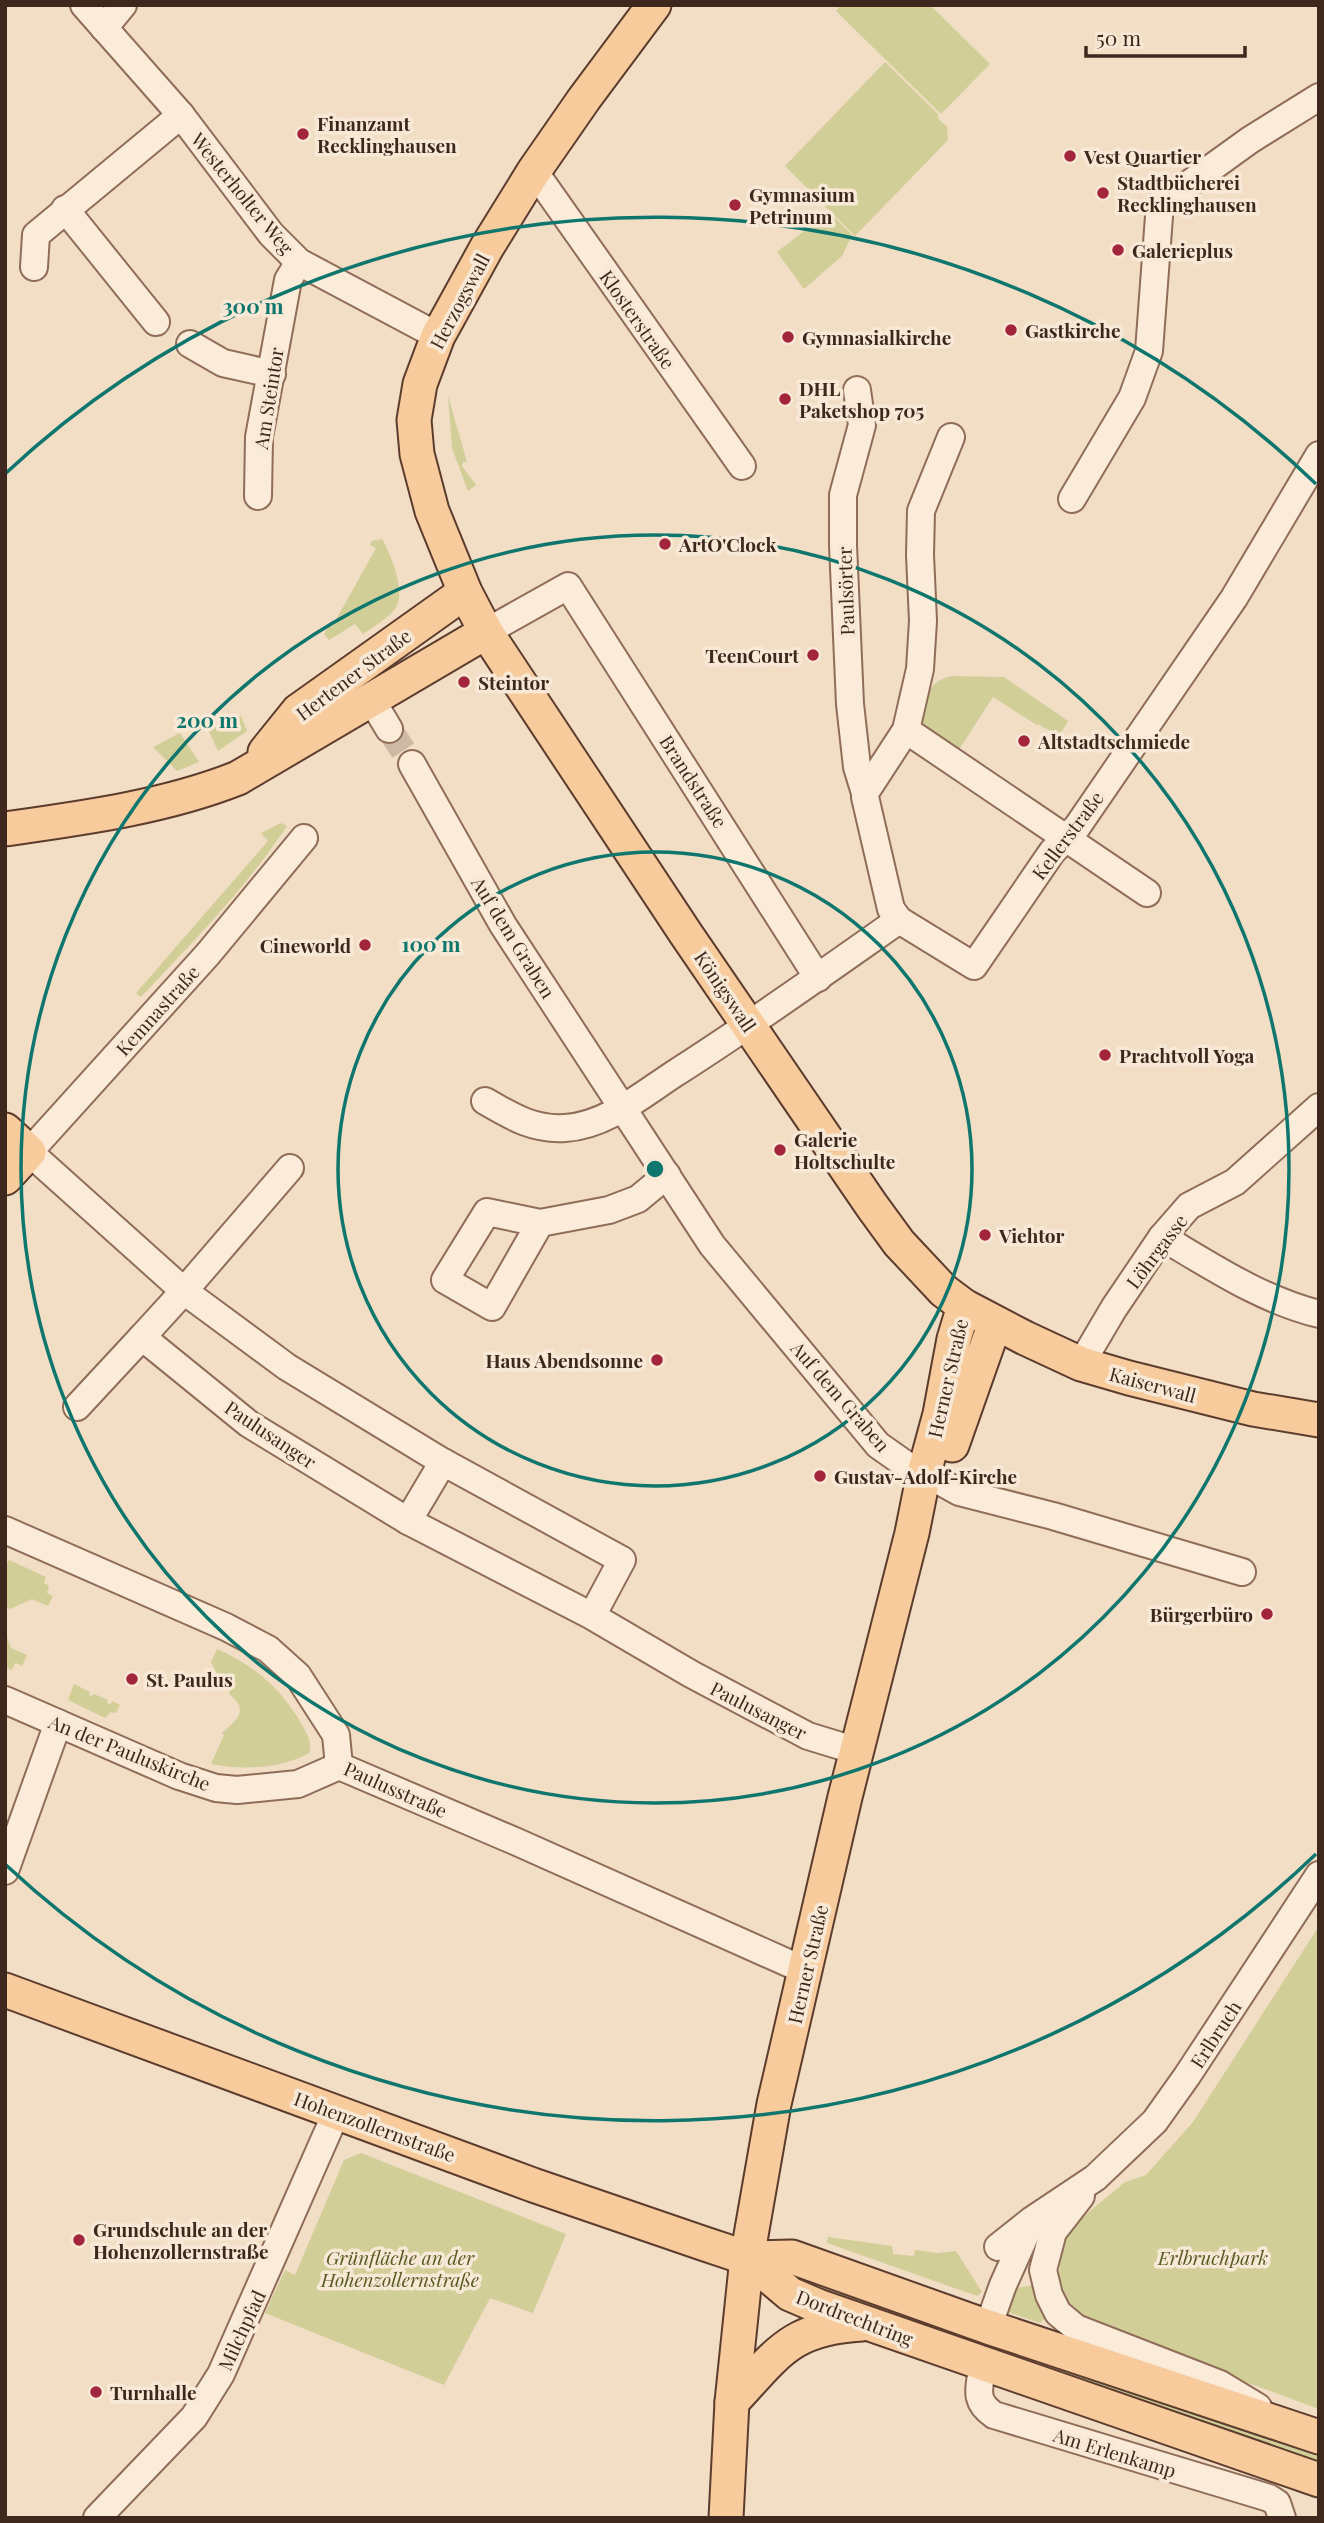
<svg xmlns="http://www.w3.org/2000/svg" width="1324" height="2523" viewBox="0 0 1324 2523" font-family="'Playfair Display',serif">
<rect width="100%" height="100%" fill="#f2ddc5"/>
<!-- green -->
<g fill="#d1ce98">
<path d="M841 5H930L990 64 941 114 836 11Z"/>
<path d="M885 62 938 114 939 120 947 126 948 140 855 236 785 166Z"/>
<path d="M829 212 852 235 842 256 804 289 777 252Z"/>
<path d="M448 396 467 462H463L462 466 476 485 468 491 452 448Z"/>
<path d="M382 539C391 554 407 593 395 609 387 619 373 627 363 634L355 624 329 640 324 634 329 626 332 627 376 548 370 545 372 541Z"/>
<path d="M951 676 1004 677 1068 721 1059 736 1038 724 1037 725 993 697 958 751 927 729 922 721C927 699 926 682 951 676Z"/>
<path d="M241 716 247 731 218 751 208 729Z"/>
<path d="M180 733 199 762 177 771 153 747Z"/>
<path d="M281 823 287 826C246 888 192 943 141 997L136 993 268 841 261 833Z"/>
<path d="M9 1560 46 1577 44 1583 49 1586 47 1593 53 1596 48 1606 32 1599 10 1609 5 1606V1566Z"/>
<path d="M5 1632 11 1648 27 1655 22 1666 15 1663 12 1670 5 1667Z"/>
<path d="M217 1649C255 1666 280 1688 301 1723 306 1732 313 1743 309 1753 281 1769 242 1770 211 1764L224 1735 222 1733C235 1721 251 1711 229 1694L230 1691 221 1687 219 1690 204 1683H211L216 1679V1672L211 1662Z"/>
<path d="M74 1684 90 1692 89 1695 92 1696 94 1694 108 1700 107 1703 111 1704 112 1701 120 1705 116 1713 111 1712 105 1718 68 1700Z"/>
<path d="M1319 1926V2409L1204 2367 1082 2316 1066 2299 1059 2274 1061 2248 1077 2222 1125 2182 1146 2175 1193 2122Z"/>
<path d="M361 2153 566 2234 533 2313 490 2298 444 2385 265 2313 285 2270 295 2275 344 2160Z"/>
<path d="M828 2237 892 2246 893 2254 914 2256 915 2250 937 2253 956 2251 982 2292 977 2296 827 2243Z"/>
<path d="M802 2276 1319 2449V2467L799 2284Z"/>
<path d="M1034 2285 1048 2315 1040 2323 1004 2311 1011 2289Z"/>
</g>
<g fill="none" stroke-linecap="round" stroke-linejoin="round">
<!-- minor-tunnel -->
<path stroke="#ceb9a4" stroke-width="26" stroke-dasharray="26 13" stroke-linecap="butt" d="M389 729 412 764"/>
<defs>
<g id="minor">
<path d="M84 5 181 115 271 234 299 262 438 336"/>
<path d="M104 28 123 5"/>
<path d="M534 171 742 466"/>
<path d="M1182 189 1250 140 1319 97"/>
<path d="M65 209 156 322"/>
<path d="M34 267 36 235 181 115"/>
<path d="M190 344 223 363 272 374"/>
<path d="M857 390 862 425 843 495V545L850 704 857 767 865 793"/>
<path d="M951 437 921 511 920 555 923 621 920 669 906 730 865 793V797L891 909 899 920 974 966 1052 852 1077 827 1234 598 1319 455"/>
<path d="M258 496 259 437 288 280 299 262"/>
<path d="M1072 499 1132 398 1149 351 1160 203"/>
<path d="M486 632 568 586 818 978"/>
<path d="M371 699 389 729"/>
<path d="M906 730 1147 893"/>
<path d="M412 764 503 925 712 1245 878 1445 905 1464 924 1473"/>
<path d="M485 1101C511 1116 533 1130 565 1128 605 1126 642 1095 674 1074 751 1025 825 972 899 920"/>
<path d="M290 1168 184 1291 29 1152 208 954 304 838"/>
<path d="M540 1223 492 1307 445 1280 487 1212 540 1223 609 1210 638 1199 667 1175"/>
<path d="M1162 1237C1211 1266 1262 1300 1319 1314"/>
<path d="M1081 1364 1114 1308 1162 1237 1189 1206 1235 1182 1319 1107"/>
<path d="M77 1407 142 1337"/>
<path d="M941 1482 959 1492 1053 1516 1242 1572"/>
<path d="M408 1521 443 1462"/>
<path d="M5 1530 226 1627 268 1649 298 1676 336 1735 339 1766"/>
<path d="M592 1616 622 1560 443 1462 287 1367 184 1291 142 1337 249 1424 408 1521 592 1616 691 1674 808 1736 857 1751"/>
<path d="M5 1700 179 1776 216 1788 237 1790 298 1784 339 1766"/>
<path d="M339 1766 517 1842 806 1971"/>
<path d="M5 1871 58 1723"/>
<path d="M1081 2196 1053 2232 1043 2270 1049 2295 1058 2313 1076 2328 1220 2384 1258 2407"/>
<path d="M998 2247 1032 2220 1095 2178 1155 2121 1187 2076 1319 1875"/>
<path d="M988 2327 1003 2285 1030 2225"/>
<path d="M983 2363C980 2387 972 2400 994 2415L1269 2498 1277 2503 1282 2518"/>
<path d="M97 2518 194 2417 221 2374 337 2111"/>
</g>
<g id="major">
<path d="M654 5 584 99 534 171 487 247 438 336 420 384 414 420 417 454 432 511 465 592 486 632 686 934 872 1206 899 1243 944 1291 964 1306 1025 1338 1081 1364 1129 1378 1253 1409 1319 1420"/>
<path d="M265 752 298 711 465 592"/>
<path d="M5 829C83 818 165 807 238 778L486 632"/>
<path d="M5 1130 29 1152 5 1178"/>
<path d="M952 1445 995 1323"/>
<path d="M5 1990 533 2185 702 2243 747 2258 792 2257 988 2327 1319 2437"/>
<path d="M747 2258 790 2294 818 2306 1319 2480"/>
<path d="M732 2402C778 2353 790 2328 862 2324"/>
<path d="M726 2518 732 2402 747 2258 774 2104 845 1797 912 1533 924 1473 940 1414 954 1339 964 1306"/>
</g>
</defs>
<!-- minor casing -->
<use href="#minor" stroke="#8f6d59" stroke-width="30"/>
<!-- major casing -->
<use href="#major" stroke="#5c3c2e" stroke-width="37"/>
<!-- minor -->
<use href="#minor" stroke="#fbecda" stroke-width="26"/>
<!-- major -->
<use href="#major" stroke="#f7cb9b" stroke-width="33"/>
</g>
<!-- distance rings -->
<g fill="none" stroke="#0f766e" stroke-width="3.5">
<circle cx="655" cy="1169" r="317"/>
<circle cx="655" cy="1169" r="634"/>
<path d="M1316 1854A952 952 0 0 1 6 1865M6 473A952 952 0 0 1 1316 484"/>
</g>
<!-- markers -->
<g fill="#a2253b" stroke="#f8e9d6" stroke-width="2.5">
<circle cx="303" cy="134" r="7"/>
<circle cx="1070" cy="156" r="7"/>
<circle cx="1103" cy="193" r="7"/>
<circle cx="735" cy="205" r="7"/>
<circle cx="1118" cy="250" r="7"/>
<circle cx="1011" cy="330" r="7"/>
<circle cx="788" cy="337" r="7"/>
<circle cx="785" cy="399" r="7"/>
<circle cx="665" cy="544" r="7"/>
<circle cx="813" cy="655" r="7"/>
<circle cx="464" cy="682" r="7"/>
<circle cx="1024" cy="741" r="7"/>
<circle cx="365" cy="945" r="7"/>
<circle cx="1105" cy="1055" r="7"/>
<circle cx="780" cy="1150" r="7"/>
<circle cx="985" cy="1235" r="7"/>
<circle cx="657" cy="1360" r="7"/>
<circle cx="820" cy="1476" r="7"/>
<circle cx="1267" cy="1614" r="7"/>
<circle cx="132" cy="1679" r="7"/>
<circle cx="79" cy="2240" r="7"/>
<circle cx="96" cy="2392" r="7"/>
</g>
<g text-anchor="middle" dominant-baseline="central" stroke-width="7" stroke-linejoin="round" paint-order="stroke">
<!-- poi labels -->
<g font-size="19" font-weight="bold" fill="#3e281e" stroke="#f8e9d6" text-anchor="start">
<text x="317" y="123">Finanzamt<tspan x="317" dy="22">Recklinghausen</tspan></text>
<text x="1084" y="156">Vest Quartier</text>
<text x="1117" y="182">Stadtbücherei<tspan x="1117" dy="22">Recklinghausen</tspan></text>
<text x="749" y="194">Gymnasium<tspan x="749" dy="22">Petrinum</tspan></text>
<text x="1132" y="250">Galerieplus</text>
<text x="1025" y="330">Gastkirche</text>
<text x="802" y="337">Gymnasialkirche</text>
<text x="799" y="388">DHL<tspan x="799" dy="22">Paketshop 705</tspan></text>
<text x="679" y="544">ArtO'Clock</text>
<text x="799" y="655" text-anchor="end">TeenCourt</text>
<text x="478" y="682">Steintor</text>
<text x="1038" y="741">Altstadtschmiede</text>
<text x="351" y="945" text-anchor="end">Cineworld</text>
<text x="1119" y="1055">Prachtvoll Yoga</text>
<text x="794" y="1139">Galerie<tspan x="794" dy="22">Holtschulte</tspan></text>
<text x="999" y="1235">Viehtor</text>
<text x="643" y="1360" text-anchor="end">Haus Abendsonne</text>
<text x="834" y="1476">Gustav-Adolf-Kirche</text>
<text x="1253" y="1614" text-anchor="end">Bürgerbüro</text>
<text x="146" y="1679">St. Paulus</text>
<text x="93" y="2229">Grundschule an der<tspan x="93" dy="22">Hohenzollernstraße</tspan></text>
<text x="110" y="2392">Turnhalle</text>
</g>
<!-- street labels -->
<g font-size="19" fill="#3e281e" stroke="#f8e9d6">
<text transform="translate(243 193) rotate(51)">Westerholter Weg</text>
<text transform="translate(459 301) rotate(-62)">Herzogswall</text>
<text transform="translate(638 319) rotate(55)">Klosterstraße</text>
<text transform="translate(268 398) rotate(-81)">Am Steintor</text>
<text transform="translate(845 591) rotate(-92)">Paulsörter</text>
<text transform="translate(353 674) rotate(-37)">Hertener Straße</text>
<text transform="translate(694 781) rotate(57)">Brandstraße</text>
<text transform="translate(1067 835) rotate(-53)">Kellerstraße</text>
<text transform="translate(514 937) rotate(58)">Auf dem Graben</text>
<text transform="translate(726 991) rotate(56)">Königswall</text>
<text transform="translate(157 1010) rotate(-48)">Kemnastraße</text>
<text transform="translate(1156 1251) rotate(-53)">Löhrgasse</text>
<text transform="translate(947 1378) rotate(-77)">Herner Straße</text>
<text transform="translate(1153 1384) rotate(15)">Kaiserwall</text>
<text transform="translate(841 1396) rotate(49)">Auf dem Graben</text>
<text transform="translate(271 1434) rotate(34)">Paulusanger</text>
<text transform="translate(759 1710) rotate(27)">Paulusanger</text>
<text transform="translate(130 1752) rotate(22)">An der Pauluskirche</text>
<text transform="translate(396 1789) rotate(24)">Paulusstraße</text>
<text transform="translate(807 1964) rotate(-77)">Herner Straße</text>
<text transform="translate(1215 2034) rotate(-57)">Erlbruch</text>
<text transform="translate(375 2126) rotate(20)">Hohenzollernstraße</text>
<text transform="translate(855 2317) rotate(21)">Dordrechtring</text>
<text transform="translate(241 2330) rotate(-65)">Milchpfad</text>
<text transform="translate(1115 2452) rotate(17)">Am Erlenkamp</text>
</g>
<!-- park labels -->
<g font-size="19" font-style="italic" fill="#575c23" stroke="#f8e9d6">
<text x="400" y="2257">Grünfläche an der<tspan x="400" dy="22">Hohenzollernstraße</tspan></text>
<text x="1213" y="2257">Erlbruchpark</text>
</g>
</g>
<circle cx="655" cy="1169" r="10" fill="#0f766e" stroke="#f8e9d6" stroke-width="3.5"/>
<g font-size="21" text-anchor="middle" font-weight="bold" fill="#0f766e" stroke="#f8e9d6" stroke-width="7" stroke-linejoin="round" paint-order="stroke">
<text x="253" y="314">300 m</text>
<text x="207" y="728">200 m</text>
<text x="431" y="952">100 m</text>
</g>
<!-- border -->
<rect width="1324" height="2523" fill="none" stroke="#3e281e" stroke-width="14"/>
<!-- scale -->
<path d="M1086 46v10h159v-10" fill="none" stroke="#3e281e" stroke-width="3.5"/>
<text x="1096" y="46" font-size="21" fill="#3e281e" stroke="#f8e9d6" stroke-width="5" paint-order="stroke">50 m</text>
</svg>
